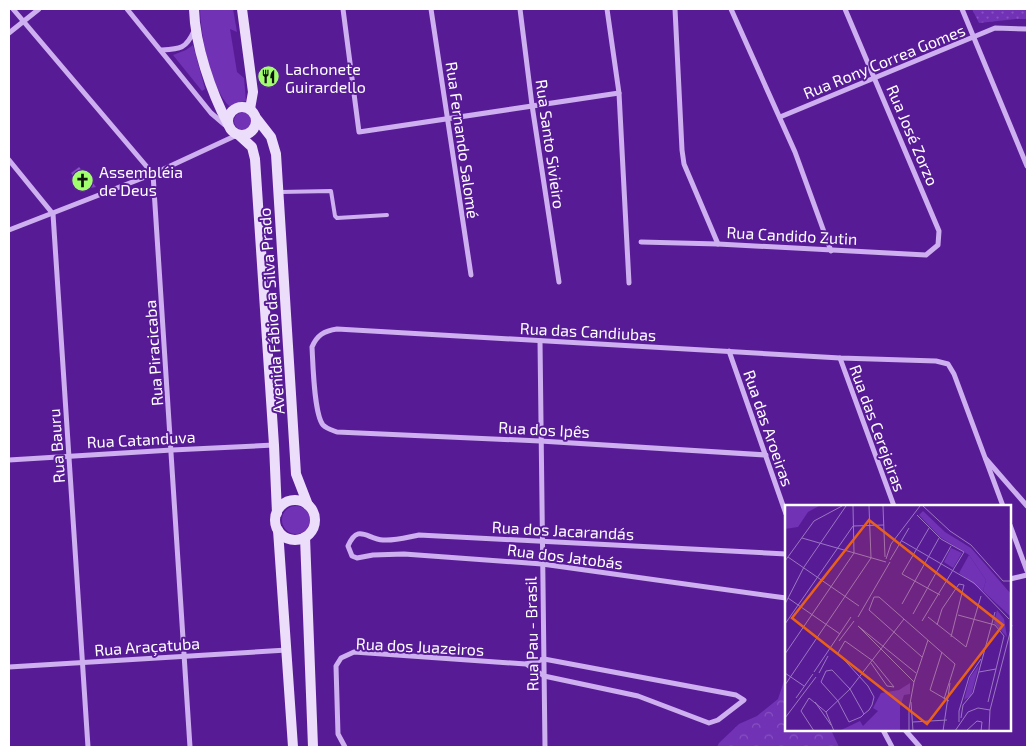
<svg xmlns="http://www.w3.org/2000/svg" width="1036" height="756" viewBox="0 0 1036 756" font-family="'Exo 2',sans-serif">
<defs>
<pattern id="forest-crowns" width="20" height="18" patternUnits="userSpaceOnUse" patternTransform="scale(1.25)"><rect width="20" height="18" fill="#7132b5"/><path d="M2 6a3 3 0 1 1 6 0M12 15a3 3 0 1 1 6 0" fill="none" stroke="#8651c0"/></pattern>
<pattern id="park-dots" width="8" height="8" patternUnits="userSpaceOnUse" patternTransform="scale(1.25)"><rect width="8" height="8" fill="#7132b5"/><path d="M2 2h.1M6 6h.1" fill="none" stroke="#8651c0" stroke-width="1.8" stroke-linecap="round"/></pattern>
<pattern id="building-hatch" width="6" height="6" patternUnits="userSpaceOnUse" patternTransform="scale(1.25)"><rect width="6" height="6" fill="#7f44bd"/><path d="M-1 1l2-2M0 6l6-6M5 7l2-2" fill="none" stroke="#9260c7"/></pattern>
</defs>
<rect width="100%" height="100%" fill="#581b96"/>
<!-- grass -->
<g fill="#7132b5">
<path d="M200 9H233L237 32 230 29 237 72 244 78 246 101 237 103 230 107C210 87 201 37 200 9Z"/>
<path d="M193 45 205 89 202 91 173 55 186 50Z"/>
<circle cx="243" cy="121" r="9"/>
<circle cx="296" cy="520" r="14"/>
</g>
<!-- forest -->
<path fill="url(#forest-crowns)" d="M786 675V730H831L839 747H717L719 743 739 724 757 716 778 699Z"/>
<!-- park -->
<path fill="url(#park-dots)" d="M972 9H1027V19H1016L979 23Z"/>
<!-- building -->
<path fill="url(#building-hatch)" d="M79 167 96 187 84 189 71 173Z"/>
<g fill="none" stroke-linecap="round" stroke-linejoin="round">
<!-- service -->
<path stroke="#ceaff0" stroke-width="4" d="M280 192 331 191 335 216 337 218 387 215"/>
<!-- minor -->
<g stroke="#ceaff0" stroke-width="5">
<path d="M13 9 153 174 190 747"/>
<path d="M127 9 211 113 225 125"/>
<path d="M343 9 359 132 619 93"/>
<path d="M431 9 471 275"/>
<path d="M520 9 532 105 559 282"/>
<path d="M607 9 619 93 629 283"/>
<path d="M675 9 682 150 684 164 718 244"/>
<path d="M731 9 795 152 831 251"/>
<path d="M962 9 1027 166"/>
<path d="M9 33 39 9"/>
<path d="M161 50C180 49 186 49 194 31"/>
<path d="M780 117 995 28 1027 29"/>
<path d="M9 160 53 214 88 747"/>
<path d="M9 230 153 174 237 135"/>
<path d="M641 242 718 244 926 255 938 245 939 231 845 9"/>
<path d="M540 341 545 747"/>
<path d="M729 351 786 514"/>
<path d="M840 358 894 506"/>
<path d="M766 455 540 441 337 432C332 430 327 429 323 425 314 414 313 364 312 347 317 335 324 331 337 329L840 358 936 361 948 364 954 374 1003 506"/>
<path d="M986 459 1027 506"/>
<path d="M9 460 172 450 274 445"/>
<path d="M1010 525 1027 571"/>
<path d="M786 554 419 535C408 537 395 541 383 540 367 539 358 523 348 546L352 556 357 558 373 555 404 554 542 564 786 598"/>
<path d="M1010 579 1027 575"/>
<path d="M9 667 287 650"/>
<path d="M883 730 892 747"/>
<path d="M905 730 920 747"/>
<path d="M345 747 338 734 336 666 341 658 354 652 526 664 544 659 736 695 744 700 718 720 709 723 638 696 544 676 526 664"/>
</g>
<!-- secondary -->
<g stroke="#ecddfb" stroke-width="10">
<path d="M194 9C195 45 211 92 228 124"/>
<path d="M242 9 253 92 250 109"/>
<circle cx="242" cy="121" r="14"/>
<path d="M257 119 271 137 276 154 296 474 308 505"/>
<path d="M240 136 252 147 255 159 274 445 277 513"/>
<circle cx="295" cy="520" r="20"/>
<path d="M278 530 293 747"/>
<path d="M305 537 313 747"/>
</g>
</g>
<!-- icons -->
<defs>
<symbol id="restaurant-disc" viewBox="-11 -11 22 22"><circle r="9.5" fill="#a1ff6e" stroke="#581b96"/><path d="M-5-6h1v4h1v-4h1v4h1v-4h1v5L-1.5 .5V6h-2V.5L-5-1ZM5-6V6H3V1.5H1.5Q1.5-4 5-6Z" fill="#111"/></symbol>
<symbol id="church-disc" viewBox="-11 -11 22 22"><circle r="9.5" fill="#a1ff6e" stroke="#581b96"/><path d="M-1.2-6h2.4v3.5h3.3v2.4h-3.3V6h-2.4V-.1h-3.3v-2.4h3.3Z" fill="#111"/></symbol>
</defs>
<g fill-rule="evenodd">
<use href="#restaurant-disc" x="256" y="64" width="25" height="25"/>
<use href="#church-disc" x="70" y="168" width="25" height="25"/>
</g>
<g text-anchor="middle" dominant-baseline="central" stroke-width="4" stroke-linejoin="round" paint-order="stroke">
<!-- street labels -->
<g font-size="16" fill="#fff" stroke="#581b96">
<text transform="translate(884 61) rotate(-22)">Rua Rony Correa Gomes</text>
<text transform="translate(913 135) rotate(67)">Rua José Zorzo</text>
<text transform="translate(463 140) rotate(82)">Rua Fernando Salomé</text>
<text transform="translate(551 144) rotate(82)">Rua Santo Sivieiro</text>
<text transform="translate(792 235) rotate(3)">Rua Candido Zutin</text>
<text transform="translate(271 311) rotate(-94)">Avenida Fábio da Silva Prado</text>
<text transform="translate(588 331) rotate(3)">Rua das Candiubas</text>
<text transform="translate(153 353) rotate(-94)">Rua Piracicaba</text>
<text transform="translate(769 428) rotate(71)">Rua das Aroeiras</text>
<text transform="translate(878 428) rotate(70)">Rua das Cerejeiras</text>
<text transform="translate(544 429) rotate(3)">Rua dos Ipês</text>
<text transform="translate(141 439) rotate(-3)">Rua Catanduva</text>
<text transform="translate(56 446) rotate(-94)">Rua Bauru</text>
<text transform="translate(563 530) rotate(3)">Rua dos Jacarandás</text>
<text transform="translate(565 556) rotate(7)">Rua dos Jatobás</text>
<text transform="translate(531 634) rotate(-91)">Rua Pau - Brasil</text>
<text transform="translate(147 646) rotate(-4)">Rua Araçatuba</text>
<text transform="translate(420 646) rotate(3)">Rua dos Juazeiros</text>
</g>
<!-- poi labels -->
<g font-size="16" fill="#fff" stroke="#581b96" text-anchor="start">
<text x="285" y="68">Lachonete<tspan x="285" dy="18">Guirardello</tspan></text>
<text x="99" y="171">Assembléia<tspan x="99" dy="18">de Deus</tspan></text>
</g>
</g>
<!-- overview -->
<g transform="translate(785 505)">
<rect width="226" height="226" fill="#581b96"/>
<path d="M0 1H34L23 7 13 22 0 24ZM138 6 160 27 186 43 226 89V112L198 86 201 75 184 50 155 32 134 10ZM125 178V189L119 190 115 202V226H54L75 216 78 221 93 206 88 203 96 188 114 185Z" fill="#7132b5"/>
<path d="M166 43 177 48 168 63 159 57ZM184 50 201 75 198 86 174 68ZM212 105 219 114 222 132 209 118ZM194 160 186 191 179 195 185 172Z" fill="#7132b5"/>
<path fill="none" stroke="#9b76c0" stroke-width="1" d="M98 1 100 52M138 1 165 26 186 40 218 76H227M132 10 156 34 179 47 137 116M144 23 117 69 155 90M17 33 101 57M117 36 189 78 224 114M3 52 74 101M101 54 106 39 135 1M105 55 124 23M0 56 29 16 57 1M3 93 55 129M0 99 19 62 61 1M117 99 154 33M128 109 166 41M173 110 210 120 219 131 203 197M73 112 105 57M143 112 181 142 196 91M0 119 68 21 99 20M152 120 157 104 174 79 179 80 166 132M73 121 129 177M73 121 131 168M54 136 69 116M157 147 145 185 164 196M0 149 69 48 68 1M137 152 84 105 89 92H94L170 159 159 194M86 158 102 181 109 182M29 167 66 112M194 167 211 164M0 168 19 181M34 168 43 151M0 180 86 53 84 1M11 193 28 169M30 197 46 220M126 197 128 226M41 207 65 184 119 114M79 209 65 184 47 165 41 166 36 177 53 196 64 217 76 212 79 209 84 205 87 200 89 192 83 181 53 148 60 136 88 156 109 182M0 213 31 172M176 213 178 200 188 188 210 107M128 217 162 215M174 217V206L184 172 196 154M29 226 16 206 24 193 41 207 49 226M124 226V204L129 177 143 135M158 226 165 178M170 226 183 207 193 203 205 205M181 226 192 216 197 217 196 226M204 226 205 205 227 120"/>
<path fill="#e96118" fill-opacity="0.15" stroke="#e96118" stroke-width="2.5" d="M84 15 218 120 142 219 7 113Z"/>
<rect width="226" height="226" fill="none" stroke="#fff" stroke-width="2.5"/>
</g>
<!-- border -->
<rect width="1036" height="756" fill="none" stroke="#ffffff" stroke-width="20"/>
</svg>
